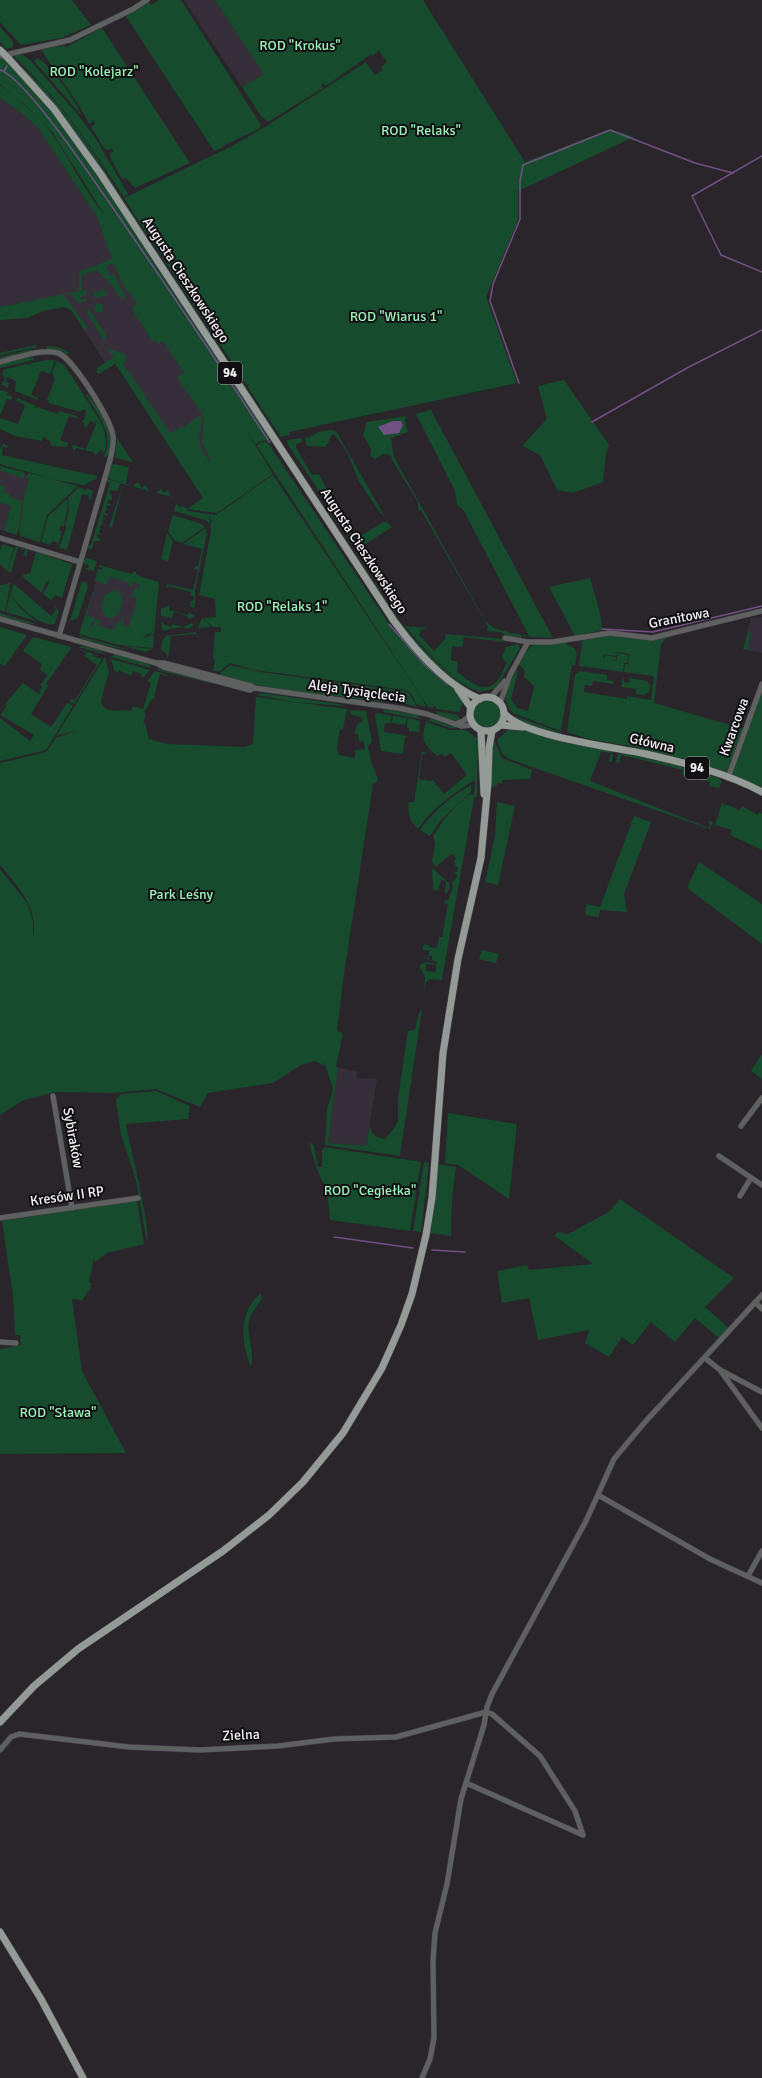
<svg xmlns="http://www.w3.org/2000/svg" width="762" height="2078" viewBox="0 0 762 2078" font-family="Signika,sans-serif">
<rect width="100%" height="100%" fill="#29252b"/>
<!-- built -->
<g fill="#362f3a">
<path d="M184 0H215L265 74 242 87Z"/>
<path d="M0 97 26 117 38 128 78 187 96 215 113 259 262 482 216 513 114 357 105 363 62 295 0 307Z"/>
<path d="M0 469 24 472 25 475 48 479 31 530 18 527 8 520 12 503 0 494Z"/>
<path d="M0 503 11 506 4 531 0 530Z"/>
<path d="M97 572 157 588 149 632 81 634 96 582 95 580Z"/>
<path d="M762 617V653L743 649 751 618Z"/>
<path d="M338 1068 358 1071 356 1078 377 1079 366 1146 328 1143Z"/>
</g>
<!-- green -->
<g fill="#164b2d" fill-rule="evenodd">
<path d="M0 0H72L91 25 61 38 21 45 0 22Z"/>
<path d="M159 0H181L261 125 259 129 227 144 225 143V146L214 151 125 15 137 10 149 2 151 5Z"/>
<path d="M215 0H423L525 162 610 129 634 137 518 191V220L486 297 517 383 289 432 290 435 281 437 247 386 250 384 247 385 195 306 199 303 194 305 124 198 232 146 265 127 366 62 375 75 383 70 381 67 387 62 379 51 372 56 371 54 326 86 324 83 321 85 323 88 268 122 261 116 242 87 264 74Z"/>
<path d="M0 27 13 42V47L6 49 0 42Z"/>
<path d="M102 28 190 163 135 188 126 178 122 179 120 176 110 157V153L114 151 112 149 107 150 104 148 91 127 95 124 93 121 89 124 80 107 41 50 62 45 66 47Z"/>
<path d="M15 55H23L31 61 78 115 96 139 128 194 124 197C91 147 58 96 13 56Z"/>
<path d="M3 57 48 106 72 136 271 439 258 442 256 445 245 428 273 474 217 513 186 509 185 505 187 509 203 498 118 368 115 364 99 374 96 372 98 367 114 357 105 348 123 353 126 357V361L123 364 127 371 130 370 129 372 170 433 182 426 183 428 200 415C204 423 199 429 199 437 199 446 204 454 209 461L211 460 202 443 204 417 177 377 184 372 163 341 158 344 156 340 153 342 131 308 137 304 129 291 127 292 113 263 106 266 110 276 114 274 126 297 123 299 117 294 112 284H109L107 278 104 279 102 273 99 274 98 270 81 275 82 291 87 290V293L80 298 82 300 85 298 87 301 78 303 70 293 64 295 88 328 84 330 71 310 64 307 43 311 27 318 0 320V307L79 291V272L112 259 96 215 38 128 26 117 0 97V85C17 99 37 113 50 131 69 157 83 189 104 214L52 132 39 118 0 84V59Z"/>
<path d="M37 58C47 61 79 104 81 115L34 61Z"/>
<path d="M17 63C64 100 101 166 134 216 182 290 231 364 279 438H277L88 149 51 101Z"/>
<path d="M104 289 107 295 94 298 93 293Z"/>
<circle cx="99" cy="308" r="4.5"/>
<path d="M89 309 107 336 104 341 86 311Z"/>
<path d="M36 345 37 347 0 355V353Z"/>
<path d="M47 346 58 347 69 352 67 355 58 350 47 349Z"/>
<path d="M32 349 33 353 0 360V357Z"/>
<path d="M33 357 34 360 0 368V364Z"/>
<path d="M47 360H55L50 374 41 371 31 395 38 398V400L15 391 16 381 7 377 5 382 9 383 8 388 2 385 5 377 2 375 3 370 26 364 40 370 27 364Z"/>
<path d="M57 361 64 365 73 378 62 380 73 378 102 424 91 420 102 425C106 434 107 445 104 455L103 451 100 450 96 455 93 452 76 448 74 451 72 446 73 445 86 449 96 424 90 421 87 427 83 425 84 423 81 422 85 418 86 410 84 409 80 412 45 402 48 403 49 400H47L55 379 52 373Z"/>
<path d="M564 380 609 445 606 453 603 482 573 493 557 490 540 455 522 446 547 419 538 386Z"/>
<path d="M0 390 8 392 7 395 13 397 10 400 7 399 0 416Z"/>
<path d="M87 394C99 409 113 426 110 446 110 451 110 454 106 457H103C117 437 96 412 86 395Z"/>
<path d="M17 398 36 406 35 409 37 407 58 414 59 411 77 416 78 419 69 416 60 440 68 443 67 447 51 446 50 441 47 440 46 438 43 437 42 441 15 436 0 429V418L18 424 25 405 16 401Z"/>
<path d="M431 410 553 638 521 636V638L510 637 500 632 487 631 488 627 421 510 418 511V502L392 460 391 455 382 454 376 459 370 456 371 449 363 435 367 422 406 416 405 421 408 432 391 438 394 457 485 621 494 628 511 633 529 636 464 511 457 505 455 491 416 414Z"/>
<path d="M331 430 336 431 385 517 379 511 368 495 359 481 347 452 335 435 332 434 326 447 307 446 305 438H302V442L296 444V448L312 475 319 474 327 489 325 492 327 499 350 534 352 532 362 547 358 549 288 445 287 440 310 437 318 432Z"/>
<path d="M117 438 132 461V462L115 458Z"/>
<path d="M269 441 268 443 389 624 424 664 447 684V682L464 701 459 712 436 709V707L434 706 433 708 428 707 257 446 259 443Z"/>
<path d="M281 442 399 620C420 648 444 671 472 691L471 693 428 658 398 623Z"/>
<path d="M3 444 8 446 7 448 3 447 2 455 97 476V478L84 485 51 479 78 486 47 515 40 542 23 537 33 533 22 537 19 534 24 498 29 479 26 478 28 473 49 478 0 464V449Z"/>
<path d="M113 464 129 467 126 484 107 478Z"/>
<path d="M0 466 24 472V478L1 471Z"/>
<path d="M273 475 422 698 426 707 416 704 411 693 406 690 254 670 230 663 220 671H213L215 659 213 658 215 632H221V627H213L203 618 216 617 215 599 199 595 211 530 210 525 214 518 211 522 209 515 210 524 205 520 174 511 176 503 173 497 156 493 161 489 164 493 167 490 180 508 183 506 188 511 216 515Z"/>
<path d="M107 479 133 486 138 482 142 488 146 485 149 491 123 484 112 528 109 527 123 484H120L117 491 110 490 109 492 112 496V500H108L107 503 111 504 110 506 107 505 106 508 109 510H105V513L108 514 107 516 104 515 103 518 107 519H103L102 523 105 525 101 524 100 528 104 531 100 529 99 533 102 535 98 534 97 537 101 539 100 541H94L92 549 86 548 88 545H91L110 483 106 481Z"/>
<path d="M0 485 4 486 3 492 10 494V497L22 501 19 528 17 535 4 531 11 506 0 503Z"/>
<path d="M79 487 87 491 85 488 93 491 91 500 89 499V496L82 494 67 550 59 548 66 528 65 525 69 510 68 498Z"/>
<path d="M67 499 68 506 64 526H60L59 530 62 532 58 547V543L52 541 50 545 41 542 48 516Z"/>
<path d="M173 515 199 523 205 527 182 543 175 541 168 531Z"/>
<path d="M383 522H387L392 527 364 545 361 540 362 535Z"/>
<path d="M206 528 207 533 195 590V606L193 608 190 606 191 601 194 600V596L190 595 191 592 168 586 167 589 166 587 167 584 193 590 198 570 194 569 195 566H198L202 549 183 544Z"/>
<path d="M167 533 173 541 168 561 161 559Z"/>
<path d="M3 544 14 548 7 571 0 564V550Z"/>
<path d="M17 547 27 550V556L23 555 25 550 18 548 11 573 7 571 15 548Z"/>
<path d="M36 552 72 564 62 598 56 595 51 600 43 594 50 581 46 582 42 593 23 577V575L30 573 35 557 31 556H35Z"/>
<path d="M86 558 97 561 94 571 83 568H88L89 565 82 563Z"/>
<path d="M99 565 132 574 134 571 136 572V575L159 582 154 634 149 635 151 632 142 638 154 635 153 648 119 645 79 634 95 585 87 615 95 618 90 625 93 626 96 619 100 620 98 626 114 630 116 624 120 622 123 615H124L122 625 129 627 137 598 130 596 135 588 139 589 140 584 133 582 132 587 128 584V582L109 577 106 585 95 580 98 569 102 570 103 568 99 567Z"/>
<path d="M590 578 600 613 602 630 575 636 549 587Z"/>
<path d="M82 581 87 583 88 586 78 618 70 621Z"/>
<path d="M10 583V586L5 612 0 610V585Z"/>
<path d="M14 584 51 616 56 610 54 606 59 610 55 624C42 628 17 606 10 593Z"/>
<path d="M114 590 119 591 123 600 119 614 111 618 106 617 101 607 105 595Z"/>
<path d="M10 594 19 607 36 621 6 612Z"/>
<path d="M168 606H170L169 610 188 615 189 612 194 615V617L189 619 185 615 174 612 172 618 161 616V609Z"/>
<path d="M0 613 33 623 37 624 26 623 0 616Z"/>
<path d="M202 618 212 627 198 628Z"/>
<path d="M163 622V624L171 627 172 624 183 627 192 623 194 625 188 629C180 625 172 629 164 631L162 630 161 623Z"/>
<path d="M405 626 427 628 421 630 419 635 434 651 445 639 446 634 503 639V642L464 637 462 647 452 646 451 660 458 662 457 672C468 680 484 695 496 682 501 678 503 669 507 663L502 658 506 647 518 644 520 648 496 688 480 692C452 682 424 648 405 626Z"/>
<path d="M0 627 27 635 5 666 0 664Z"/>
<path d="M196 632 197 636 195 634 171 636 168 659 166 653 161 650 162 641 166 636Z"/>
<path d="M748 632 751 633 748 645 750 651 743 649Z"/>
<path d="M609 635 648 640 673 636 665 639 661 644 654 703 744 729 728 773 684 759 634 747 589 739 567 732 575 675 580 671 607 675V680L613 681 614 676 613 684 593 681 592 686 585 685 584 692 627 699V696L651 700 654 676 624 672 625 664H628L629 654 617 652 616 656 604 654 603 657 605 658V655L616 657V662L618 653 628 655 627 663H624L623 672 616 671 617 662 616 671 579 666 582 641Z"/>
<path d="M79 636 126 649 117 648 82 639Z"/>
<path d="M33 637 72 647 46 684 48 686 31 714 51 727 67 703 73 706 46 750 0 761V718L30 741 34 735 0 715 7 706 5 704 23 683 39 694 41 693 39 691 42 687 40 685 48 675 40 670 42 664 23 651Z"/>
<path d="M565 643 575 649 577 654 575 665H572L561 731 513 713C499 701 509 683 516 670L518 671 511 699 517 708 528 711 534 686 524 677 525 671 519 664C533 637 537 645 565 643Z"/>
<path d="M83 646 101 651 104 654 78 647Z"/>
<path d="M124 646 153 649 145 652Z"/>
<path d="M80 650 103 657 94 655 92 656 102 659 74 704 69 701 71 699 75 700 97 665 84 656 86 653Z"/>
<path d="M115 654 149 664 151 668 111 657Z"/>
<path d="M105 657 109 672 101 701C104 716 122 708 131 711L133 706 143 709 151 683 147 681 148 680 155 671 175 677 160 674 154 697 155 698 152 699 144 712 146 714 143 724 145 723 149 739 167 744 245 747 253 744 256 697 347 709 343 729 340 730 338 739 337 749 339 755 355 758V750L365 749 364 742 359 741 358 734H354L358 723 362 722 363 718 350 714V710L366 711 372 742 368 746 371 762 378 779 376 783 373 784 344 974 337 1031 343 1033 336 1067 338 1068 328 1143 366 1146 370 1124C371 1135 375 1137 385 1139L395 1127 398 1121V1098L408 1031 415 1030 419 1013 422 1009 400 1156 325 1145 327 1110 333 1089 325 1064 324 1062V1066L315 1061 301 1065 273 1083 208 1093 200 1107 156 1089 114 1093 55 1092 22 1101 0 1115V869L27 903 33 922V938C39 908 18 887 0 865V763L46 752 56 738 79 730 56 736Z"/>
<path d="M111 659 150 670 144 677 141 676V674L133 671 131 676 119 670 118 673 114 670Z"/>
<path d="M230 665 260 672 405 691 409 693 417 707 396 701 382 702 263 687 219 677 221 672 226 669 225 668Z"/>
<path d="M160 668 214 682V684L157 670Z"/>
<path d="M623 677 624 682 629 683 630 678 647 681 650 685 649 692 645 695 636 694V689L621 687Z"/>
<path d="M762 690V787L732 775V772Z"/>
<path d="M261 693 339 704 344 706 294 702 257 695Z"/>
<circle cx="487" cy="714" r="15"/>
<path d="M384 709 417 715 421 719 383 712Z"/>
<path d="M436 711 457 715 461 720H450L437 715Z"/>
<path d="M378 713 392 716 390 723H385L384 732 408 736 405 737 403 754 381 751 375 715Z"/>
<path d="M393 716 407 718 405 725 392 723Z"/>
<path d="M515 716 562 733 559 735 514 719Z"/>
<path d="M408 718 420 721 419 732 409 731V728L407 727Z"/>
<path d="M432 719 448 725 464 728H450L427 720Z"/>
<path d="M426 722 449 730H466L478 739 477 796 474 798 442 979 441 980 430 979 426 982 424 991 425 976 419 966 426 962 437 964V962L432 960V956L429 955V960L423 957 428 958 429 951 422 949 424 944 429 945V947L437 948 439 937H442L448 904 444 903 445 900H448L453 888 452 882 456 879 457 875 454 873 457 872 458 867H456L454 861 456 859 454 855 451 854 436 867 432 862 435 844 433 837C442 820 454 807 470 794L474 795 475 782 474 780C452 795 433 807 418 829 405 818 408 803 411 787L409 802H414L422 752 427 753 422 755 419 779 431 781 432 779 444 794 467 775 451 753 444 757 442 754 437 756C424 744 420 740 426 722ZM426 964 436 965V972L426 971Z"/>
<path d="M511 727 610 750 613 755 612 762 609 761 611 753 601 752 590 781 709 828 710 825 708 821 713 822 710 829 509 759 502 754 497 740Z"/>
<path d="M494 740 502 758 532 770 530 779 503 780 502 783H497V785L489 789 490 754Z"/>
<path d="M621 752 672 764 718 778 722 781 719 788 709 786 710 782 684 775 682 778 683 770 621 755 619 763 616 762 617 756Z"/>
<path d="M471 785V792L441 820 430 836 420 830C434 810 451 797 471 785Z"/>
<path d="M497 802 515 806 498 885 485 882 495 836Z"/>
<path d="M722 803 740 810 742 806 758 815 760 812 762 814V850L730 835 732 830 715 825Z"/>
<path d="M634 816 651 822 624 894 627 912 600 910 599 917 585 915 586 904 600 907Z"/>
<path d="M699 862 762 904V944L687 888Z"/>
<path d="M432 868 449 883 450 887 447 893H445L446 881 441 880 438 891 433 889Z"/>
<path d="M482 950 499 954 496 963 479 959Z"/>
<path d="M762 1054V1079L751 1071Z"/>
<path d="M156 1091 190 1106 188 1119 126 1124C129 1143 152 1231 147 1243L136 1180 121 1135 116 1100 121 1094Z"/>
<path d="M448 1113 517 1124 509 1199 458 1165 445 1163Z"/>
<path d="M309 1142 314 1146 318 1167H322V1150L325 1147 421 1162 410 1231 330 1220 327 1192 316 1167Z"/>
<path d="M424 1162 429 1163 421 1232 413 1231Z"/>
<path d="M437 1164 456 1167 452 1198 451 1236 429 1233Z"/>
<path d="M620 1199 734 1278 705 1307 729 1328 720 1339 695 1318 675 1342 651 1322 633 1345 622 1337 609 1357 585 1343 589 1330 538 1340 529 1298 502 1303 497 1271 527 1265 529 1270 593 1264 555 1236 557 1232 568 1234 609 1212Z"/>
<path d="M137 1200 144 1244 107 1253 95 1262 94 1259 89 1283H91V1288L82 1300 72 1299 82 1371 126 1453 0 1454V1349L21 1345 20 1335H15L13 1296 2 1221Z"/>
<path d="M261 1293 262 1299C258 1305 251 1313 249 1320 246 1336 255 1351 251 1367 241 1341 238 1312 261 1293Z"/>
</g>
<!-- water -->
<path fill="#735083" d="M393 421H401L403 425 399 433 384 435 378 427Z"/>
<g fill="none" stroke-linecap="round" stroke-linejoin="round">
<!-- stream -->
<g stroke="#735083" stroke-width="1.5">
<path d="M0 70C23 77 79 159 95 182 154 267 212 353 268 440"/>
<path d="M4 71 7 66"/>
<path d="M762 156 692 196 721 255 762 272"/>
<path d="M519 383 490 301 493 284 520 219V181L523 165 610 130 695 163 733 173"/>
<path d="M592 422 687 368 762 330"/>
<path d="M269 441 270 442"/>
<path d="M389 624 424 664 447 684"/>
<path d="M602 629 653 632 762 606"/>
<path d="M334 1237 413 1248"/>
<path d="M432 1250 465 1252"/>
</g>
<defs>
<g id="minor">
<path d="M0 56 70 40 133 9 147 0"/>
<path d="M0 362C17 358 41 348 58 353 72 357 111 419 113 436 114 444 112 452 110 460L59 636"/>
<path d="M0 538 80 562"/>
<path d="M0 619 156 663 164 667 250 690 254 688 398 708 427 714 461 726 474 725"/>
<path d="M505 638 528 642"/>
<path d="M157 663H164L251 686 254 688"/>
<path d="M491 697 505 681"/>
<path d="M500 703 510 675 528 642H552L610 633 652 638 762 611"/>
<path d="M455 724 463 721 470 716"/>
<path d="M728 778 762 684"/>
<path d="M53 1096 72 1208"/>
<path d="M741 1126 762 1098"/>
<path d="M719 1156 762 1185"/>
<path d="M740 1196 751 1178"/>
<path d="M0 1218 138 1198"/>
<path d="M755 1302 762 1309"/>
<path d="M0 1342 16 1343"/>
<path d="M705 1358 720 1370 762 1428"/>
<path d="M720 1370 762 1392"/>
<path d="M598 1495 710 1559 762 1583"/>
<path d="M748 1576 762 1551"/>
<path d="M0 1750 11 1737 19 1734 129 1747 200 1750 278 1746 334 1739 396 1737 486 1712 492 1714 540 1756 575 1811 583 1835"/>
<path d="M466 1783 583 1835"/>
<path d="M422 2078 430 2059 434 2038 433 1961 435 1933 447 1884 461 1799 484 1725 487 1707 492 1694 586 1521 614 1459 645 1422 762 1295"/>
</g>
<g id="major">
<path d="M9 59 54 109 100 173 394 621C416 651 445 685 480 699"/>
<path d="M458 689 471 708"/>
<circle cx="487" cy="714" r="17"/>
<path d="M504 713C524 737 615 747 646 754 685 763 727 773 762 792"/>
<path d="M501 725 523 727"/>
<path d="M481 731 484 794"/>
<path d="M0 1722 34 1686 78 1649 223 1551 269 1515 303 1482 343 1433 382 1368 401 1325 412 1294 426 1235 432 1198 443 1053 458 959 481 858 488 783 489 748 492 731"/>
<path d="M0 1932 41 1999 83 2078"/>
</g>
</defs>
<!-- minor casing -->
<use href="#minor" stroke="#454147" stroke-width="6"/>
<!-- major casing -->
<use href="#major" stroke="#454147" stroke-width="8"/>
<!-- minor -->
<use href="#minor" stroke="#5e615f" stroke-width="5"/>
<!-- major -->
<use href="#major" stroke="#949a96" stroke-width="7"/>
<defs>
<path id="major-bridge" d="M0 50 9 59"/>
</defs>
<!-- major-bridge casing -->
<use href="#major-bridge" stroke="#454147" stroke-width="8" stroke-linecap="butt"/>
<!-- major-bridge -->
<use href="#major-bridge" stroke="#949a96" stroke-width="7"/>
</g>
<g text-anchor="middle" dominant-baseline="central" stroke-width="4" stroke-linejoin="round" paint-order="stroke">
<!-- shield labels -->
<g fill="#110f12" stroke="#afacb0" stroke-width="1">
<rect x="218" y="362" width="24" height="22" rx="3"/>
<rect x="685" y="757" width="24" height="22" rx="3"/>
</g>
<g font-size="13" font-weight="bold" fill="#f3f0f4">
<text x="230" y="373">94</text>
<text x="697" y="768">94</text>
</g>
<!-- park labels -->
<g font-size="14" fill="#98f1b7" stroke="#110f12">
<text x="300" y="45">ROD "Krokus"</text>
<text x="94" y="71">ROD "Kolejarz"</text>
<text x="421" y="130">ROD "Relaks"</text>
<text x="396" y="316">ROD "Wiarus 1"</text>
<text x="282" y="606">ROD "Relaks 1"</text>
<text x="181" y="894">Park Leśny</text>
<text x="370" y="1190">ROD "Cegiełka"</text>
<text x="58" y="1412">ROD "Sława"</text>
</g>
<!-- street labels -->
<g font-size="14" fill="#f3f0f4" stroke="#110f12">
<text transform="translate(186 280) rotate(57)">Augusta Cieszkowskiego</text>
<text transform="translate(364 551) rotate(57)">Augusta Cieszkowskiego</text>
<text transform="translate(679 618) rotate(-11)">Granitowa</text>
<text transform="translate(357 691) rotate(8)">Aleja Tysiąclecia</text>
<text transform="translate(734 727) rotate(-70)">Kwarcowa</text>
<text transform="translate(652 743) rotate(13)">Główna</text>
<text transform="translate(73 1138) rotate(80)">Sybiraków</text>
<text transform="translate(67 1196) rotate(-8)">Kresów II RP</text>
<text transform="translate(241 1735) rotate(-3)">Zielna</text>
</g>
</g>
</svg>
